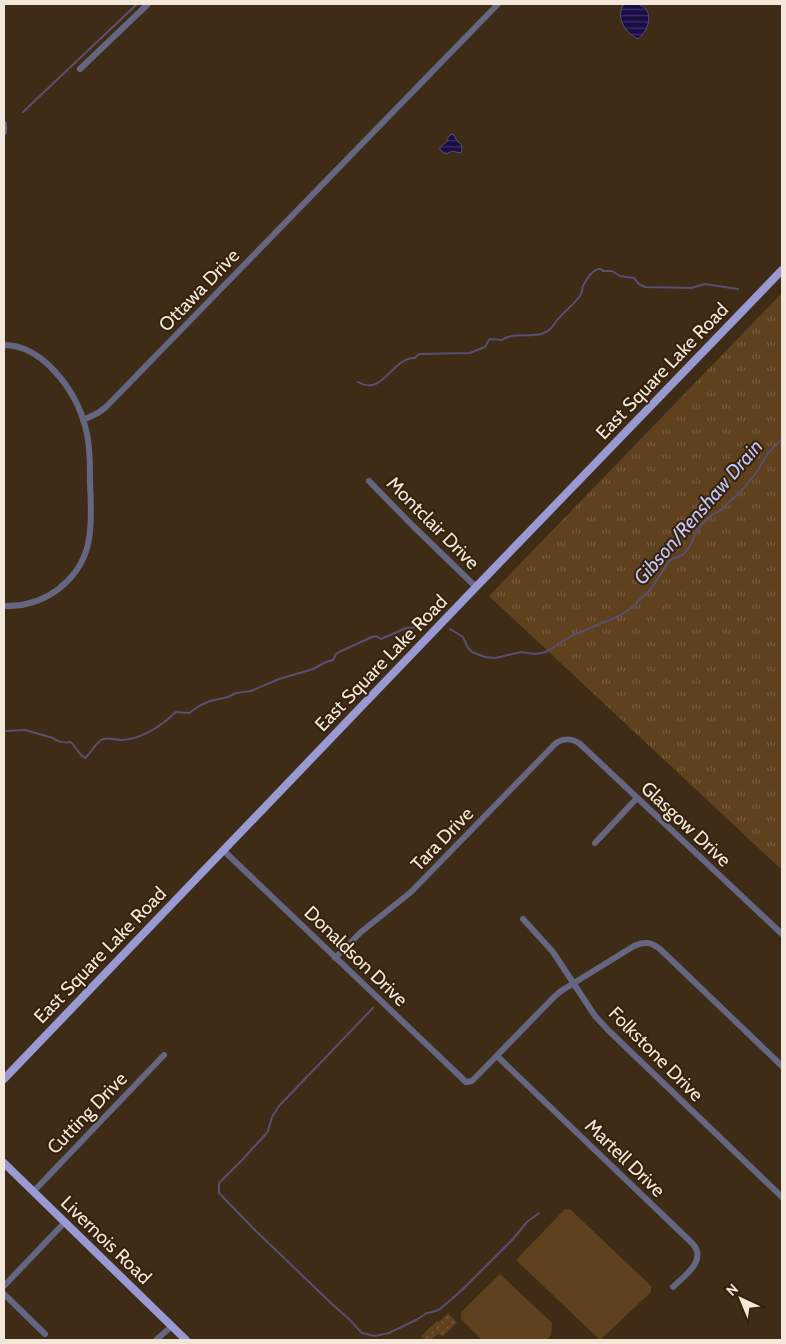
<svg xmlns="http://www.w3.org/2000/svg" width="786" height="1344" viewBox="0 0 786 1344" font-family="Cabin,sans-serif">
<defs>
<pattern id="grass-tufts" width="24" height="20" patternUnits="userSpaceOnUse" patternTransform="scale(1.25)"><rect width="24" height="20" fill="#5f411d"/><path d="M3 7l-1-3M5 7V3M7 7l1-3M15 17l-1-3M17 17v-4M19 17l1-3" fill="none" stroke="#765c3d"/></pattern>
<pattern id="park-dots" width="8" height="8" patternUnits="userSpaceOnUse" patternTransform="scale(1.25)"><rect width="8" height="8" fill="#5f411d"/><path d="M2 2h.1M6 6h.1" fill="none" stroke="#765c3d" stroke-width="1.8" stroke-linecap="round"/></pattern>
<pattern id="water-rules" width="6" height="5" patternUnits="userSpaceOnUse" patternTransform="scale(1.25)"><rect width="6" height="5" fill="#190d47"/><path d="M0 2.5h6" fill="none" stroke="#3b3061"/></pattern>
</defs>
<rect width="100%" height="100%" fill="#3e2c17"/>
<!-- grass -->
<path fill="url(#grass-tufts)" d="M782 293V870L489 596Z"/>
<!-- park -->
<path fill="url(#park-dots)" d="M448 1313 457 1323 443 1336 438 1334 431 1340H425L421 1336 437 1321 439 1322Z"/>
<!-- pitch -->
<g fill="#5f411d">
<path d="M565 1209 571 1210 651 1286V1292L600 1340 516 1260Z"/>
<path d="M500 1274 552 1323 551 1335 546 1340H482L461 1319V1312Z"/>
</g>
<!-- water -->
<g fill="url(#water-rules)" stroke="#5a4e73">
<path d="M624 4C628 4 633 3 637 4 655 8 650 30 638 39 625 32 615 18 624 4Z"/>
<path d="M452 134 454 135 457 141 461 144 462 150 461 153 452 151 446 154 440 150V148C443 143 448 144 448 137Z"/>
</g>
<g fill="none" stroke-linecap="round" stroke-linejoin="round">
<!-- stream -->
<g stroke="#5a4e73" stroke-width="2">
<path d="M23 112 137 4"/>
<path d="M358 382C383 397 392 357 415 358L419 354 470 353 485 347 489 340 491 339 502 340C515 330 538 341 550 329 554 326 556 320 560 317 567 309 576 303 581 294 582 291 582 289 583 286 586 280 592 271 598 269H601L603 271H612L620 276 634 278 639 284 645 287 691 288 705 284 738 289"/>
<path d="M450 629 463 637 468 648 472 652 485 657 495 658 521 652 535 654 546 652 571 636 619 616 630 609 651 589 670 560 677 557 683 555 688 549 698 529 703 523 709 517 721 510 744 488 756 473 768 453 782 439"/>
<path d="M4 731 25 730 53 738C58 742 65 743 71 742L81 755 85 758C90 754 98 740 103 739 108 737 116 740 122 740 143 739 161 726 176 712L189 713 199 706 210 701 228 697 236 693 251 691 279 679 313 669 326 662 333 660 336 654 339 652 372 637 376 636 381 639 406 628 423 627"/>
<path d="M373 1008 279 1106 272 1117 268 1131 265 1135 243 1159 219 1183V1193L256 1231 333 1305 349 1319 362 1333 374 1336 389 1333 416 1320 427 1313 436 1311 440 1309 462 1290 513 1239 527 1222 539 1213"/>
</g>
<!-- minor -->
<g stroke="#656682" stroke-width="6">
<path d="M80 69 148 4"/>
<path d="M4 124V132"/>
<path d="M4 345C43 345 76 391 85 426 90 443 90 464 90 483 91 501 92 521 89 539 84 571 58 597 26 604 19 606 11 606 4 606"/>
<path d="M83 420 98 413 106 407 498 4"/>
<path d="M369 481 412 525 476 587"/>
<path d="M595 843 637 798"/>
<path d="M223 850 466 1082 472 1081 476 1077 554 997 561 991 634 946C644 941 651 942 660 949L782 1066"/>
<path d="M523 919 553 952 595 1016 608 1030 782 1197"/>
<path d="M335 958 361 932 411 892 555 744C563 738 570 738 579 743L782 934"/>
<path d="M497 1056 693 1244C707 1261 685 1275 673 1287"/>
<path d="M33 1192 164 1055"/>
<path d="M4 1286 65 1222"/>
<path d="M4 1294 45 1334"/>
<path d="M156 1340 172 1326"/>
</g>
<!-- major -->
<g stroke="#9999d4" stroke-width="8">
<path d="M4 1079 476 587 782 270"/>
<path d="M4 1163 186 1340"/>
</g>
</g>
<g text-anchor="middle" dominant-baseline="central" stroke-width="4" stroke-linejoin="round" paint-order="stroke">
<!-- street labels -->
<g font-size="19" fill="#f3e7da" stroke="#34220d">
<text transform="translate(199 290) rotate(-46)">Ottawa Drive</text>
<text transform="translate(662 371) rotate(-46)">East Square Lake Road</text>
<text transform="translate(433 523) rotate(45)">Montclair Drive</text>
<text transform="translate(381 663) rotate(-46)">East Square Lake Road</text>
<text transform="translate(686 824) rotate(43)">Glasgow Drive</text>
<text transform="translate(442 839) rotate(-46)">Tara Drive</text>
<text transform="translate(100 955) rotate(-46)">East Square Lake Road</text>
<text transform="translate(356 956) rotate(44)">Donaldson Drive</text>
<text transform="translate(656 1054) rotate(45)">Folkstone Drive</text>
<text transform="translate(87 1113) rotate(-46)">Cutting Drive</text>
<text transform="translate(625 1158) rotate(44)">Martell Drive</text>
<text transform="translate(106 1240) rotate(44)">Livernois Road</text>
</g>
<!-- water labels -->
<g font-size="20" font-style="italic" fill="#c3c4fc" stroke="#34220d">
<text transform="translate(698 512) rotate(-49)">Gibson/Renshaw Drain</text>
</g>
</g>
<!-- border -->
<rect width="786" height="1344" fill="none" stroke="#f3e7da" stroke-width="10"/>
<!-- north arrow -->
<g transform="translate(741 1299) rotate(316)" stroke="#34220d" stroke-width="4" paint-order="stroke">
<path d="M0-4L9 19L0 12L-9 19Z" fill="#f3e7da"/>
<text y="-8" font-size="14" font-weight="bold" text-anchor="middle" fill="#f3e7da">N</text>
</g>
</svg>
